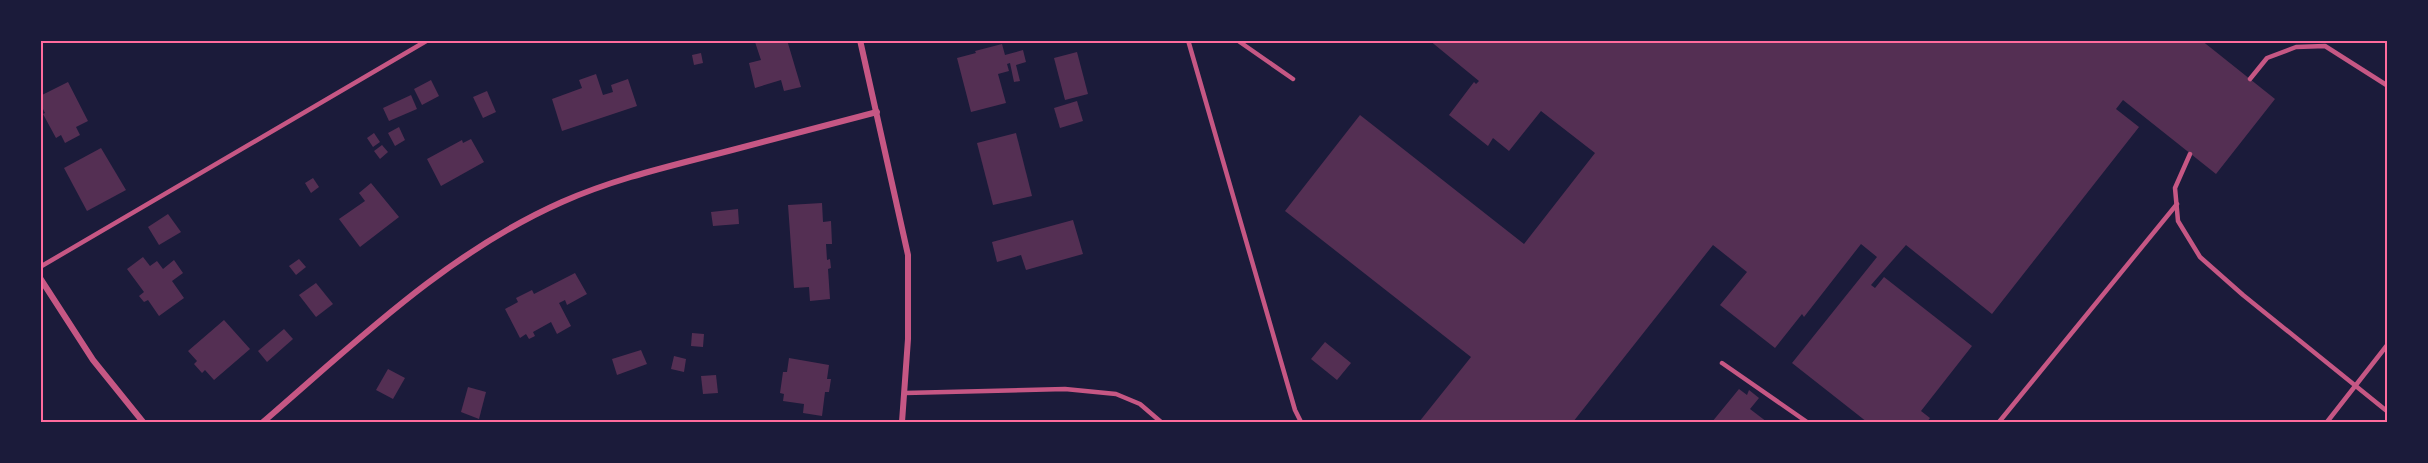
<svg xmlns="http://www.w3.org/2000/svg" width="2428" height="463" viewBox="0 0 2428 463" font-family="'Noto Sans',sans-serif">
<rect width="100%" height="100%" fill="#1b1b3a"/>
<!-- building -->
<g fill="#542f53">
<path d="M760 40H787L801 87 784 91 781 80 755 88 749 63 761 60 755 42Z"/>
<path d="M1429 40H2201L2275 99 2216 174 2123 100 2116 109 2139 127 1992 314 1906 245 1871 285 1875 288 1884 277 1972 346 1921 411 1930 418 1927 422H1867L1792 363 1877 257 1861 244 1804 317 1802 314 1775 348 1720 305 1747 272 1713 245 1573 422H1419L1471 357 1285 211 1360 115 1524 244 1595 153 1541 111 1509 151 1493 138 1488 146 1449 115 1474 82 1476 84 1479 81Z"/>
<path d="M1002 44 1005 55 1023 50 1026 62 1016 65 1020 81 1014 82 1010 63 1007 64 1009 71 998 74 1006 103 971 112 957 58 976 53 975 51Z"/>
<path d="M1077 52 1088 94 1065 100 1054 58Z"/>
<path d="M701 53 703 63 694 65 692 55Z"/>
<path d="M596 74 603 95 613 92 611 85 628 79 637 106 562 131 552 99 582 88 579 80Z"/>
<path d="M431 80 439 96 422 105 414 89Z"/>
<path d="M68 82 88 121 76 127 80 135 65 143 61 135 56 138 43 114 45 113 40 103V96Z"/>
<path d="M487 91 496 112 483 118 473 97Z"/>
<path d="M411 95 417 109 389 121 383 108Z"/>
<path d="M1077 101 1083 121 1060 128 1054 108Z"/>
<path d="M399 127 405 140 395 146 388 133Z"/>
<path d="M374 133 380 142 373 147 367 138Z"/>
<path d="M1016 133 1032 196 993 205 977 143Z"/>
<path d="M471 139 484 162 441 186 427 159 462 140 463 143Z"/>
<path d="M382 145 388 152 380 159 374 151Z"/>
<path d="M101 148 126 190 87 211 64 168Z"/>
<path d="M313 178 319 187 311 193 305 183Z"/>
<path d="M371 183 399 217 360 247 339 219 365 201 359 193Z"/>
<path d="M822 203 823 222 831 221 832 244H826L827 260 830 259 831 268 828 269 830 299 810 301 809 287 794 288 788 205Z"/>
<path d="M738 209 739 224 713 226 711 212Z"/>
<path d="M168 214 181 232 159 245 148 227Z"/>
<path d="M1073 220 1083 254 1026 270 1021 255 997 262 992 242Z"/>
<path d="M143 257 150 266 157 261 163 269 174 260 183 273 172 281 184 298 159 316 148 300 144 302 139 296 144 292 127 269Z"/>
<path d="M299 259 306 267 296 275 289 266Z"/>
<path d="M575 273 587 294 567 305 565 300 559 303 571 326 557 334 551 322 533 332 535 336 529 339 526 334 520 338 505 309 518 302 516 298 532 290 534 294Z"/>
<path d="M316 283 333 304 316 317 299 295Z"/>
<path d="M224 320 250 349 214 380 205 370 202 373 194 364 197 361 188 351Z"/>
<path d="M284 329 293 339 267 362 258 351Z"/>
<path d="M692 333 704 334 703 347 691 346Z"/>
<path d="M1325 342 1351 363 1337 380 1311 359Z"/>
<path d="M641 350 647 364 617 375 612 359Z"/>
<path d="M674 356 686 359 684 372 671 369Z"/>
<path d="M789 358 829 365 827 379H831L829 392H825L822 416 803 413 804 404 783 401 784 394 780 393 783 372H787Z"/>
<path d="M388 369 405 378 393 399 376 390Z"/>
<path d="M716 375 718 393 703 394 701 376Z"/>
<path d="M468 387 486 392 479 419 461 412Z"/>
<path d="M1739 389 1747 395 1749 390 1759 398 1750 409 1767 422H1712Z"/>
</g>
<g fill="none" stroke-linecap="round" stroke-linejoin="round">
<!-- service -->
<g stroke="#c65784" stroke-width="4.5">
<path d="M1188 40 1295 410 1301 422"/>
<path d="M1237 40 1293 79"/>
<path d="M2250 79 2267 58 2296 47 2325 46 2388 86"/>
<path d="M2190 154 2175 188 2178 221 2200 257 2243 295 2388 412"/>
<path d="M40 267 428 40"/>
<path d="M1722 363 1807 422"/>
<path d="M905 393 1065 389 1116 394 1140 404 1161 422"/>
<path d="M1999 422 2177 204"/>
<path d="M2327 422 2388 344"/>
</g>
<!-- minor -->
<g stroke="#c65784" stroke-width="6">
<path d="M860 40 908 255V339L902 422"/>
<path d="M40 278 93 360 143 422"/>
<path d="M263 422C357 341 447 253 562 202 607 182 654 170 701 158 760 143 819 127 877 112"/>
</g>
</g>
<!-- border -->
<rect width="2428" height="463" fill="none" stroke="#1b1b3a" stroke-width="84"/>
<rect x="42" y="42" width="2344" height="379" fill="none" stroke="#ff6b9d" stroke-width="2"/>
</svg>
